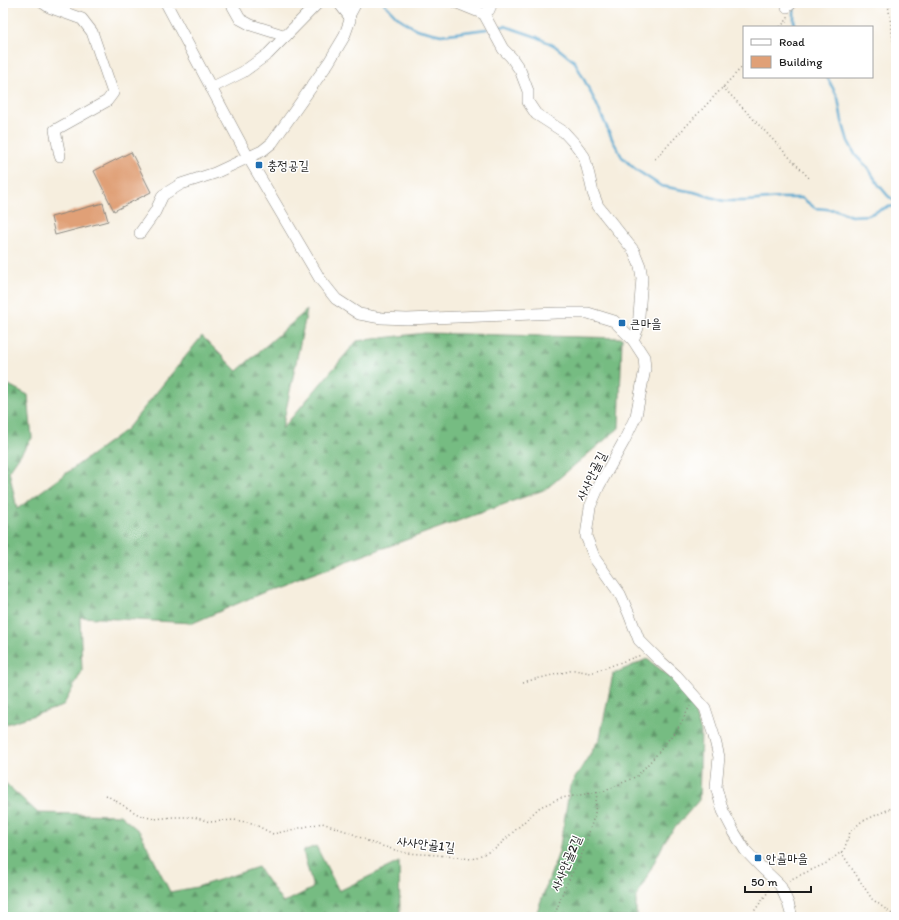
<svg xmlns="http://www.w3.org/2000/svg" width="899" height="920" viewBox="0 0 899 920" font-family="Itim,'Poor Story',sans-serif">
<defs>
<pattern id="forest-firs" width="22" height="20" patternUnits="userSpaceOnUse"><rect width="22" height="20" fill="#76bc82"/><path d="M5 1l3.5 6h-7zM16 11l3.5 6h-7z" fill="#60986a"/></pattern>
</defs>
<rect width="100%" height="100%" fill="#fff"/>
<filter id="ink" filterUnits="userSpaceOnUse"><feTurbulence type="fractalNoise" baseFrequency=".025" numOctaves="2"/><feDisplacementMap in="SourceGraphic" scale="8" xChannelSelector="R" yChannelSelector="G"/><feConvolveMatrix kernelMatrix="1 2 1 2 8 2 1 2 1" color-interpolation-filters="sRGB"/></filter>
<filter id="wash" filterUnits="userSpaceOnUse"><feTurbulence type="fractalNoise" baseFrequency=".012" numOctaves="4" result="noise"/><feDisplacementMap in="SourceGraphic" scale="16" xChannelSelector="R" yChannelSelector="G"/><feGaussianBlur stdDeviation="0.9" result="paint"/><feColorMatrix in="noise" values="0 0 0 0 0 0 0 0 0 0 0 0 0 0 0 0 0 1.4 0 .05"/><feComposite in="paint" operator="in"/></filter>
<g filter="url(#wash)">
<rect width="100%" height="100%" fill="#f6eede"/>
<!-- forest -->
<g fill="url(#forest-firs)" stroke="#496c4f">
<path d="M307 310 282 429 357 341 425 333 622 338 619 428 546 489 271 589 193 623 80 617 82 671 63 706 3 725V382L28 395 32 438 9 471 17 509 127 429 202 336 237 371Z"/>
<path d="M647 659 687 690 701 732 699 800 667 837 636 898V917H535L559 852 570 786 600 738 613 674Z"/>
<path d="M3 781 38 813 120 815 140 832 170 892 197 887 258 867 283 903 313 888 303 851 316 846 339 891 399 862 400 917H3Z"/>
</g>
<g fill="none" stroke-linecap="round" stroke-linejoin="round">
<!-- stream -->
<g stroke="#51a4cd" stroke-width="2.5">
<path d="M384 3 397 17 416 29 441 35 487 29"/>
<path d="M793 7 794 9V21L796 27"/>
<path d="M494 28 505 26 537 37 555 46 575 62 596 103 613 141 622 157 635 169 661 186 694 192 724 201H747L779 198H802L815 208 837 210 851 216 868 215 887 207 896 206"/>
<path d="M827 77 838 98 842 121 848 141 856 156 868 168 878 184 888 196 896 202"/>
</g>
</g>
<g id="blocks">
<!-- building -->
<g fill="#e0a077">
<path d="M131 152 151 192 114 211 94 171Z"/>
<path d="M103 203 108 221 55 235 51 217Z"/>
</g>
</g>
</g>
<g filter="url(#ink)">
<use href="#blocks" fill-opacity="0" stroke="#89857d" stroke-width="1"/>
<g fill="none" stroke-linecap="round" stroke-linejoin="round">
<defs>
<g id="minor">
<path d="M43 3 49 7 82 19 92 32 113 93 107 101 55 130 60 156"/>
<path d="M166 3 248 157 320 279 336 299 359 314 381 318 407 319 557 313H588L614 321 633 340 644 357 645 369 636 416 624 441 599 486 590 507 586 536 595 559 620 594 629 614 639 640 658 659 676 675 705 708 714 736 719 757 716 787 723 811 734 832 745 850 760 866 780 885 788 903 792 917"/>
<path d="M231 3 240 19 251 25 286 36"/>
<path d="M457 3 484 14 503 49 511 57 520 70 528 91V102L536 114 564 132 575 144 584 156 589 175 593 193 598 206 634 251 640 266 642 278 638 328 633 340"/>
<path d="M787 7 792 3"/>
<path d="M484 14 489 10 492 3"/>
<path d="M349 16 356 3"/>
<path d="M211 88 243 72 268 54 318 3"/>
<path d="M140 233 155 212 163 195 181 184 215 173 262 151 272 143 329 62 344 37 350 20 349 16 339 3"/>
</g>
</defs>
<!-- minor casing -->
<use href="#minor" stroke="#89857d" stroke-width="12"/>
<!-- path -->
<g stroke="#89857d" stroke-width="1.5" stroke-dasharray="1 3" stroke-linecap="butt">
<path d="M887 3 896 10"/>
<path d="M888 4 896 60"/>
<path d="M780 27 788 19V17"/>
<path d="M723 87 810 179"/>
<path d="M655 159 744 65"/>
<path d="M523 682 574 670 591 673 641 655"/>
<path d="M106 795 139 815 154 819 174 817H194L210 822 234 820 252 823 273 834 322 823 351 833 372 843 405 853 438 855 472 859 495 849 540 807 561 798 605 791 637 776 658 753 680 725 690 706"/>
<path d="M841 852 872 899 896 917"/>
<path d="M789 880 827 863 844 850 850 832 861 822 896 806"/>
<path d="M554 917 564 889 583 852 595 813 597 792"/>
<path d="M750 917 770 889"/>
</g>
<!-- minor -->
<use href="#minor" stroke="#fff" stroke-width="11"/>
</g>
</g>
<!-- markers -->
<g fill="#1f6fb2" stroke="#fff" stroke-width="1.5">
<rect x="255" y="161" width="8" height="8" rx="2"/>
<rect x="618" y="319" width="8" height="8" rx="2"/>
<rect x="754" y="854" width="8" height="8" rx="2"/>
</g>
<g text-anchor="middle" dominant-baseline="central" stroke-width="3" stroke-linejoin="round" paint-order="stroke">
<!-- poi labels -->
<g font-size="13" fill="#1c1c1c" stroke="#fff" text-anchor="start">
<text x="267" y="165">충정공길</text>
<text x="630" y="323">큰마을</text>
<text x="766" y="858">안골마을</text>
</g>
<!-- street labels -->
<g font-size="13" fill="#1c1c1c" stroke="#fff">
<text transform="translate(591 476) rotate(-64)">사사안골길</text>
<text transform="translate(426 844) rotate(7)">사사안골1길</text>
<text transform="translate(566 863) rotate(-67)">사사안골2길</text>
</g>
</g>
<!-- margin -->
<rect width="899" height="920" fill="none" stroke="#fff" stroke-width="16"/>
<!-- legend -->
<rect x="743" y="26" width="130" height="52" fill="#ffffff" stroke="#a4a4a4"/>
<rect x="751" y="39" width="20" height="6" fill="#ffffff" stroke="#a4a4a4"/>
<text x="779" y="46" font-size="12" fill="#1c1c1c">Road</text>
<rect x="751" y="56" width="20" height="12" fill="#e0a077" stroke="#a4a4a4"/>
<text x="779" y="66" font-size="12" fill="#1c1c1c">Building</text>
<!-- scale -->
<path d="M745 886v6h66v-6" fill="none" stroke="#1c1c1c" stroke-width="2"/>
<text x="751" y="886" font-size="12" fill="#1c1c1c" stroke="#ffffff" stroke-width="3" paint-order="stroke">50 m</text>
</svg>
